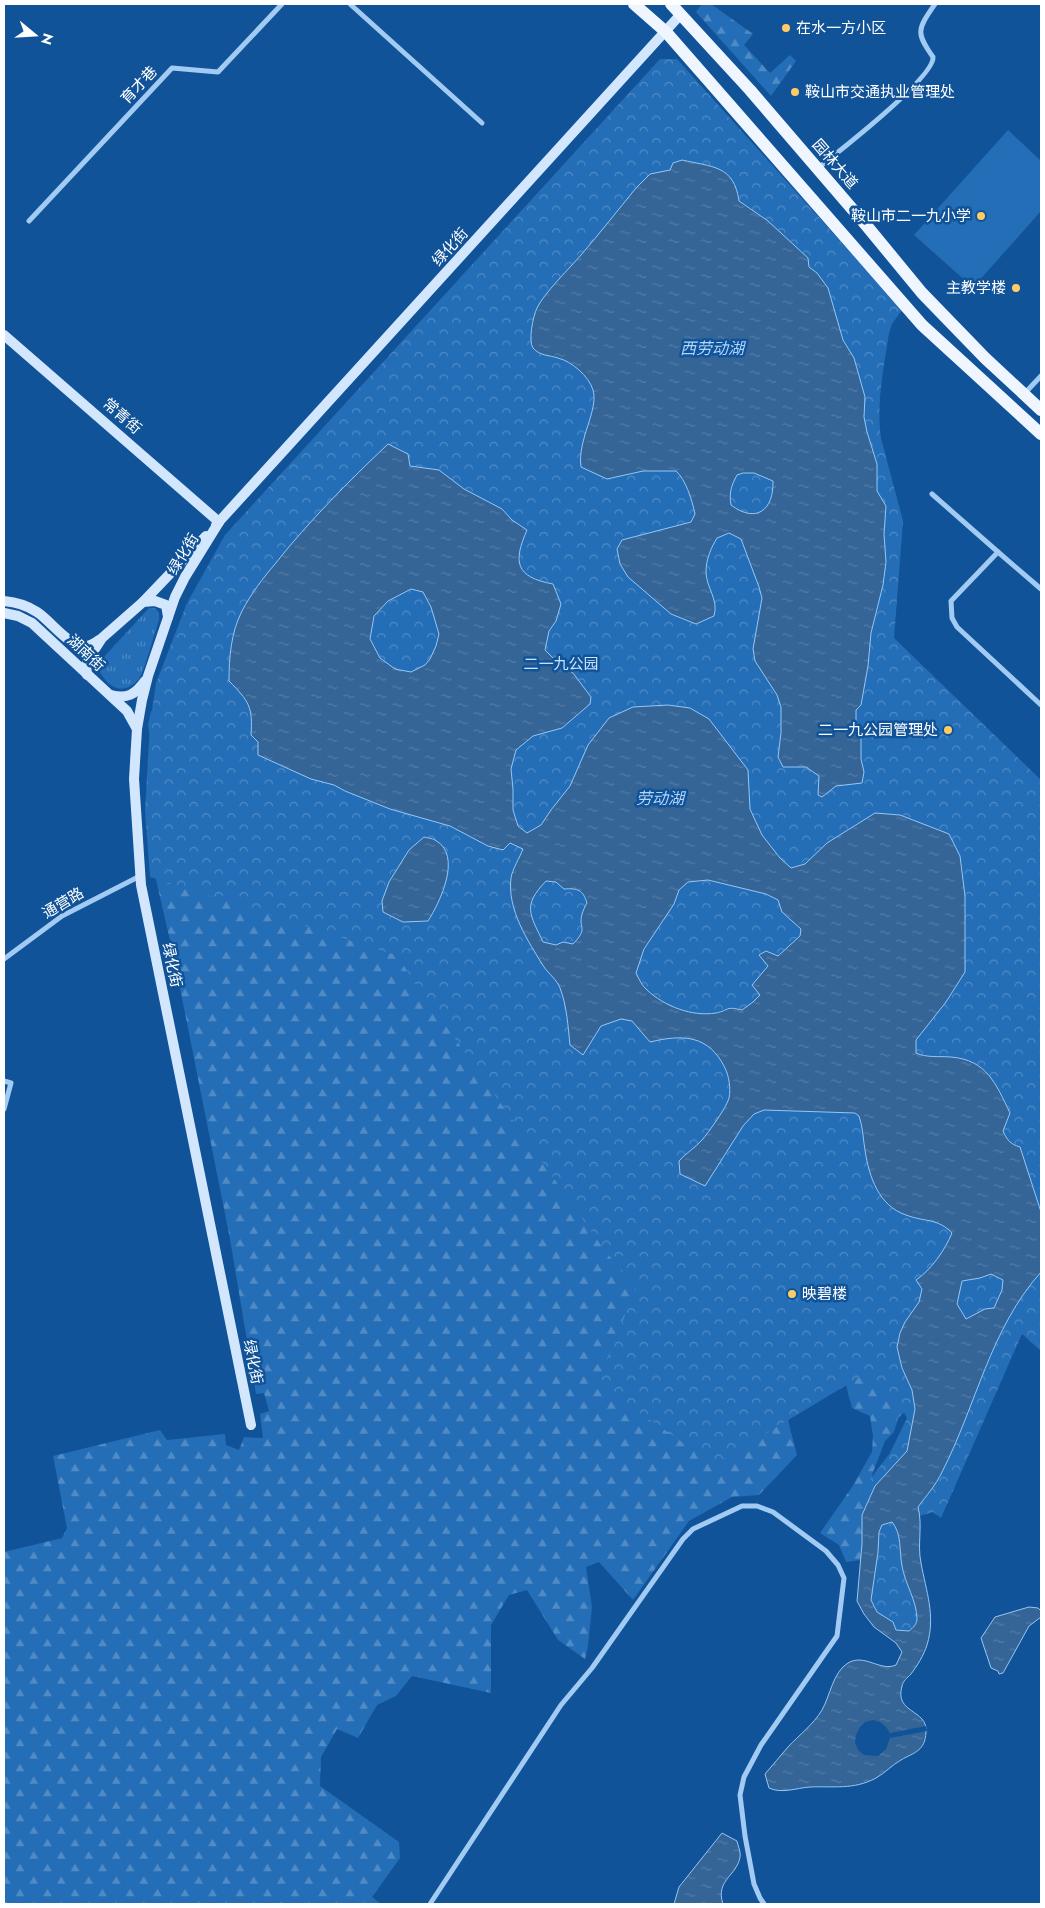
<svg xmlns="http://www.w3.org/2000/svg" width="1045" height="1908" viewBox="0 0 1045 1908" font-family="Jost,'Noto Sans SC',sans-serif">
<defs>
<pattern id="grass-tufts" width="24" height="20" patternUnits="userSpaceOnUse" patternTransform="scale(1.25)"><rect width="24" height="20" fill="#246eb7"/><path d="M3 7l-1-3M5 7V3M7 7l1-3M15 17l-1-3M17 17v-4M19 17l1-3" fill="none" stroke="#508bc5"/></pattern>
<pattern id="forest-firs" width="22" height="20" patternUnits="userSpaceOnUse" patternTransform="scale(1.25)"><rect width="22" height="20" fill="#246eb7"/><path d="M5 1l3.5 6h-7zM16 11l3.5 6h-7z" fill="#508bc5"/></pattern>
<pattern id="park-crowns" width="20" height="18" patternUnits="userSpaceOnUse" patternTransform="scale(1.25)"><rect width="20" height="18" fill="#246eb7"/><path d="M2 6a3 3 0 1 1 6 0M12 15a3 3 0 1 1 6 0" fill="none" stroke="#508bc5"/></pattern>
<pattern id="water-ripples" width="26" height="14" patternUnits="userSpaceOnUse" patternTransform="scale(1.25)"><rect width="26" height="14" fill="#356597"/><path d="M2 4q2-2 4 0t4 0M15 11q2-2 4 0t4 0" fill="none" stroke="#537ca7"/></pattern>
</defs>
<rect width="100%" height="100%" fill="#115398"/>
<!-- grass -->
<path fill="url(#grass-tufts)" d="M149 608H155L159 613V620C155 631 144 673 139 679 122 698 106 686 98 668L102 659Z"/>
<!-- forest -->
<g fill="url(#forest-firs)">
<path d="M702 4H711L753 34 744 45 770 73 790 55 796 61 771 96 696 12Z"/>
<path d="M151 711 169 716 907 1410 898 1418 894 1432 885 1441 872 1475 875 1486 863 1544 861 1560 846 1562 839 1545 820 1533 852 1487 872 1452 873 1436 870 1416 852 1408 839 1358 786 1413 797 1455 759 1495 732 1497 689 1521 633 1600 599 1562 586 1567 592 1607 588 1646 585 1659 558 1640 527 1590 509 1595 491 1625V1693L412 1676 396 1696 377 1705 358 1738 337 1729 321 1757 320 1786 399 1842 400 1858 372 1897 381 1904H4V1552L62 1538 67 1528 53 1456 160 1430 167 1440 225 1434 226 1445 239 1450 244 1437 263 1438 260 1414 269 1411 264 1393 256 1394 230 1239 174 958 155 875 150 738 148 725Z"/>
</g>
<!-- park -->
<g fill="url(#park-crowns)">
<path d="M660 59H677L902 310 892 324 889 333C884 367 876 403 881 438L903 521 894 638 1041 780V1351L1022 1334 941 1518 933 1512 920 1516 858 1495 890 1453 907 1418 899 1403 860 1377 715 1464 598 1385 636 1286 605 1251 396 955 150 877 145 810 150 724 156 683 187 603 225 535Z"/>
<path d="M892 1522C902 1534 899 1550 902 1566 905 1584 917 1601 917 1619 917 1624 913 1628 909 1631L896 1630 893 1622 877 1612 871 1600 878 1552 879 1532 882 1525Z"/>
</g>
<!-- garden -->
<path fill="#246eb7" d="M1008 130 1041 161V211L977 283 969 284 914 235Z"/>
<!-- water -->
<g fill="url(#water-ripples)" stroke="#94c7f7" fill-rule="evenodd">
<path d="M682 160C712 167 734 165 739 201L768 221 808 258 809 267 817 273 828 288 843 340 854 358 865 397 864 417 867 432 877 464V491L886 506 884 534 886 562 883 585 871 633 868 666 861 705 856 710V727L861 735V759L864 772 862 783 836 786 822 797 818 795 819 776 806 767H783L778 757 781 733V707L777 695 755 661 753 649 762 598 759 587 741 539 729 533 717 538C711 548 706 559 706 572 706 587 719 600 714 616L696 624 671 614 628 577 620 564 617 549 622 540 691 522 695 514C692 500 686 480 676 471H643L607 479 581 467C577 440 599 410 593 390 589 376 571 361 558 358 549 355 540 356 533 348 528 341 533 316 537 308 544 293 569 269 581 255 600 233 618 210 636 188L650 174 670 170 673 163ZM743 473H754L773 481C774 510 756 524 731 505 729 493 731 486 737 475Z"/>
<path d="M388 444 408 454 410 466 439 470 464 489 502 509 512 520 527 530C513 562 515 577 553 584L561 604 556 621 549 631 545 650 559 664 573 673 591 697 590 704 562 728 533 736 516 750 511 769 513 789V810L518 826 527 833 541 825 551 810 570 786 588 745 609 718 633 707 668 705 690 708 709 719 748 770 750 809 762 835 780 858 791 868 805 864 827 843 875 813 900 815 949 834 960 856 965 896V972L946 1002 916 1040V1053C927 1058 939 1056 951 1057 987 1060 996 1084 1010 1113L1003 1131C1007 1140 1010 1144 1020 1147L1041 1212V1272C990 1329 976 1406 942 1472 936 1485 926 1496 918 1507 923 1526 917 1544 921 1563 926 1591 936 1616 927 1645 924 1655 917 1666 911 1674 907 1678 903 1681 902 1686 894 1714 928 1709 926 1732 925 1751 915 1752 901 1760 892 1765 885 1773 876 1778 854 1790 833 1786 810 1787 796 1788 782 1794 769 1788L765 1774C773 1765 780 1756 788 1747 799 1735 813 1725 822 1710 830 1696 833 1672 848 1663 865 1653 880 1672 896 1665L902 1652 896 1643 874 1627 864 1614 857 1601 862 1544V1515L875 1486 907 1451 915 1409 912 1390 902 1368 897 1347 900 1333 905 1322 919 1302 922 1289 916 1280C931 1270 945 1250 952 1233 938 1218 924 1222 906 1215 879 1206 869 1177 865 1150 863 1139 863 1127 859 1116L855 1113 764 1110 754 1114 743 1126 705 1186 680 1174 679 1161C686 1153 695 1148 702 1140 708 1133 727 1107 729 1098 731 1089 729 1076 725 1068 709 1035 683 1034 650 1042L632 1021 621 1019 601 1026 583 1055 570 1045C568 1027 567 1006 560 988 557 980 549 974 544 967 528 941 507 910 511 878 512 870 520 857 523 849L510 843 503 850 488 846 450 826 390 809 345 791 334 785 311 779 258 755V742L251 735C253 707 249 701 229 681 229 658 231 632 242 611 251 594 263 578 275 564 309 521 348 482 388 444ZM411 589 423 592 431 607 439 634 436 646 430 659 425 665 411 672 395 669 380 658 370 639 374 616 388 601ZM708 880 766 894 778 900 782 912 801 929 800 936 778 956 766 951 759 955 768 966 752 985 760 995 753 1002 742 1010C725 1006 730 1010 716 1013 692 1017 664 1006 647 990 642 986 639 979 636 973L644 949 674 904 679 890 688 882ZM546 881 556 882 564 889C578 888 583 890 587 903 585 906 583 911 582 914 578 930 589 927 573 944L563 942 556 945 543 942C530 914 522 906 546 881ZM991 1274 1003 1280 1002 1290 994 1308 985 1309 966 1319 957 1304 962 1281 980 1278ZM892 1522C902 1534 899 1550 902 1566 905 1584 917 1601 917 1619 917 1624 913 1628 909 1631L896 1630 893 1622 877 1612 871 1600 878 1552 879 1532 882 1525Z"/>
<path d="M424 837C427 838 432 838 435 840 463 855 440 902 428 921L403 922 383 912 382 901 389 882 409 850Z"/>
<path d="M1029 1607 1038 1608 1041 1611V1617L1029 1626 1003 1673 999 1674 998 1671 991 1668 981 1638 995 1617Z"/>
<path d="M722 1833 737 1841C738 1846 741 1852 740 1857 737 1876 715 1880 723 1904H674L679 1887Z"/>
</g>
<!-- pier -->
<path fill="#115398" d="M873 1720 880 1722 886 1727 890 1733 926 1726 927 1731 890 1738 886 1749 878 1756 864 1755 858 1750 855 1743 856 1735 860 1727 865 1722Z"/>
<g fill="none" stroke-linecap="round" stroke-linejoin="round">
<!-- street -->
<g stroke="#a2cbf4" stroke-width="5">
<path d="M350 4 482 123"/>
<path d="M818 168C837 153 935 77 933 57 915 32 918 29 935 4"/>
<path d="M29 221 172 68 218 72 282 4"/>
<path d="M1024 394 1041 376"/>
<path d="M932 494 998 552"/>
<path d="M1041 589 998 552 951 601 952 618 957 627 1041 705"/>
<path d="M4 959 62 916 140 876"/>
<path d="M4 1081 11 1083 4 1109"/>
<path d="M430 1904 561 1705 592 1668 683 1539 693 1529 742 1506H757L773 1512 826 1551 838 1565 844 1578 837 1636 761 1745 744 1777 740 1795 745 1836 754 1884 760 1898 764 1904"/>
</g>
<!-- secondary -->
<g stroke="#d2e7fd" stroke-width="10">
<path d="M4 335 219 522"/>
<path d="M219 522 185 577 175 597 148 676 142 700 137 729 134 779 141 885 251 1425"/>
<path d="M216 525 681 14"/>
<path d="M4 601C15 602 28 606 37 612 51 621 68 646 85 646 90 646 95 643 99 640"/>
<path d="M143 602 155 601 166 605 168 617"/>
<path d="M4 613 18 616 32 623 127 711 137 729"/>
<path d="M87 675 86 665 89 658 102 638 143 602 206 536"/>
<path d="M111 695C127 699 135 695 145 681"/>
</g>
<!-- primary -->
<g stroke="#eff6ff" stroke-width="12">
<path d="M634 4 666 32 922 325 1041 434"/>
<path d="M671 4 750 90 866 225 922 293 985 358 1041 410"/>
</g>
</g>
<!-- markers -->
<g fill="#ffcb65" stroke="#115398" stroke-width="2">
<circle cx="786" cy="28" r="5"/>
<circle cx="795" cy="92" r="5"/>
<circle cx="981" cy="216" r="5"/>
<circle cx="1016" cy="288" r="5"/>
<circle cx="948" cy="730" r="5"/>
<circle cx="792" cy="1294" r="5"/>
</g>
<g text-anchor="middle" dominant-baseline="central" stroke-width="5" stroke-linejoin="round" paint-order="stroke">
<!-- poi labels -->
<g font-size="15" fill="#fff" stroke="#115398" text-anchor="start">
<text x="796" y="28">在水一方小区</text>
<text x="805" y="92">鞍山市交通执业管理处</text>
<text x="971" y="216" text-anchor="end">鞍山市二一九小学</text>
<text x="1006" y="288" text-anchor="end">主教学楼</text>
<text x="938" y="730" text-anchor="end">二一九公园管理处</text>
<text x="802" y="1294">映碧楼</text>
</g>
<!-- street labels -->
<g font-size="15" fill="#fff" stroke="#115398">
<text transform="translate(139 85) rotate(-47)">育才巷</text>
<text transform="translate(835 164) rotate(49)">园林大道</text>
<text transform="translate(450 247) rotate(-48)">绿化街</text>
<text transform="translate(122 416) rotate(41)">常青街</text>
<text transform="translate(183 554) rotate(-59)">绿化街</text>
<text transform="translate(86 653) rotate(43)">湖南街</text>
<text transform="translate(63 903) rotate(-31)">通营路</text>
<text transform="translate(172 965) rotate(78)">绿化街</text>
<text transform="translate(253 1362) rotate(79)">绿化街</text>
</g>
<!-- park labels -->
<g font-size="15" fill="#cbe4fe" stroke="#115398">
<text x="561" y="664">二一九公园</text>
</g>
<!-- water labels -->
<g font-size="16" font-style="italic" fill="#afd5fa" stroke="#115398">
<text x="712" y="348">西劳动湖</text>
<text x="660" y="798">劳动湖</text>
</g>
</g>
<!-- border -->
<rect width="1045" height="1908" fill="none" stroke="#ffffff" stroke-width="10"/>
<!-- north arrow -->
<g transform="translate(35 35) rotate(108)" stroke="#115398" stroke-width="4" paint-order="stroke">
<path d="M0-4L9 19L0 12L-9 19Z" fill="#ffffff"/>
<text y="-8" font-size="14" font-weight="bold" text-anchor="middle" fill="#ffffff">N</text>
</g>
</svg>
